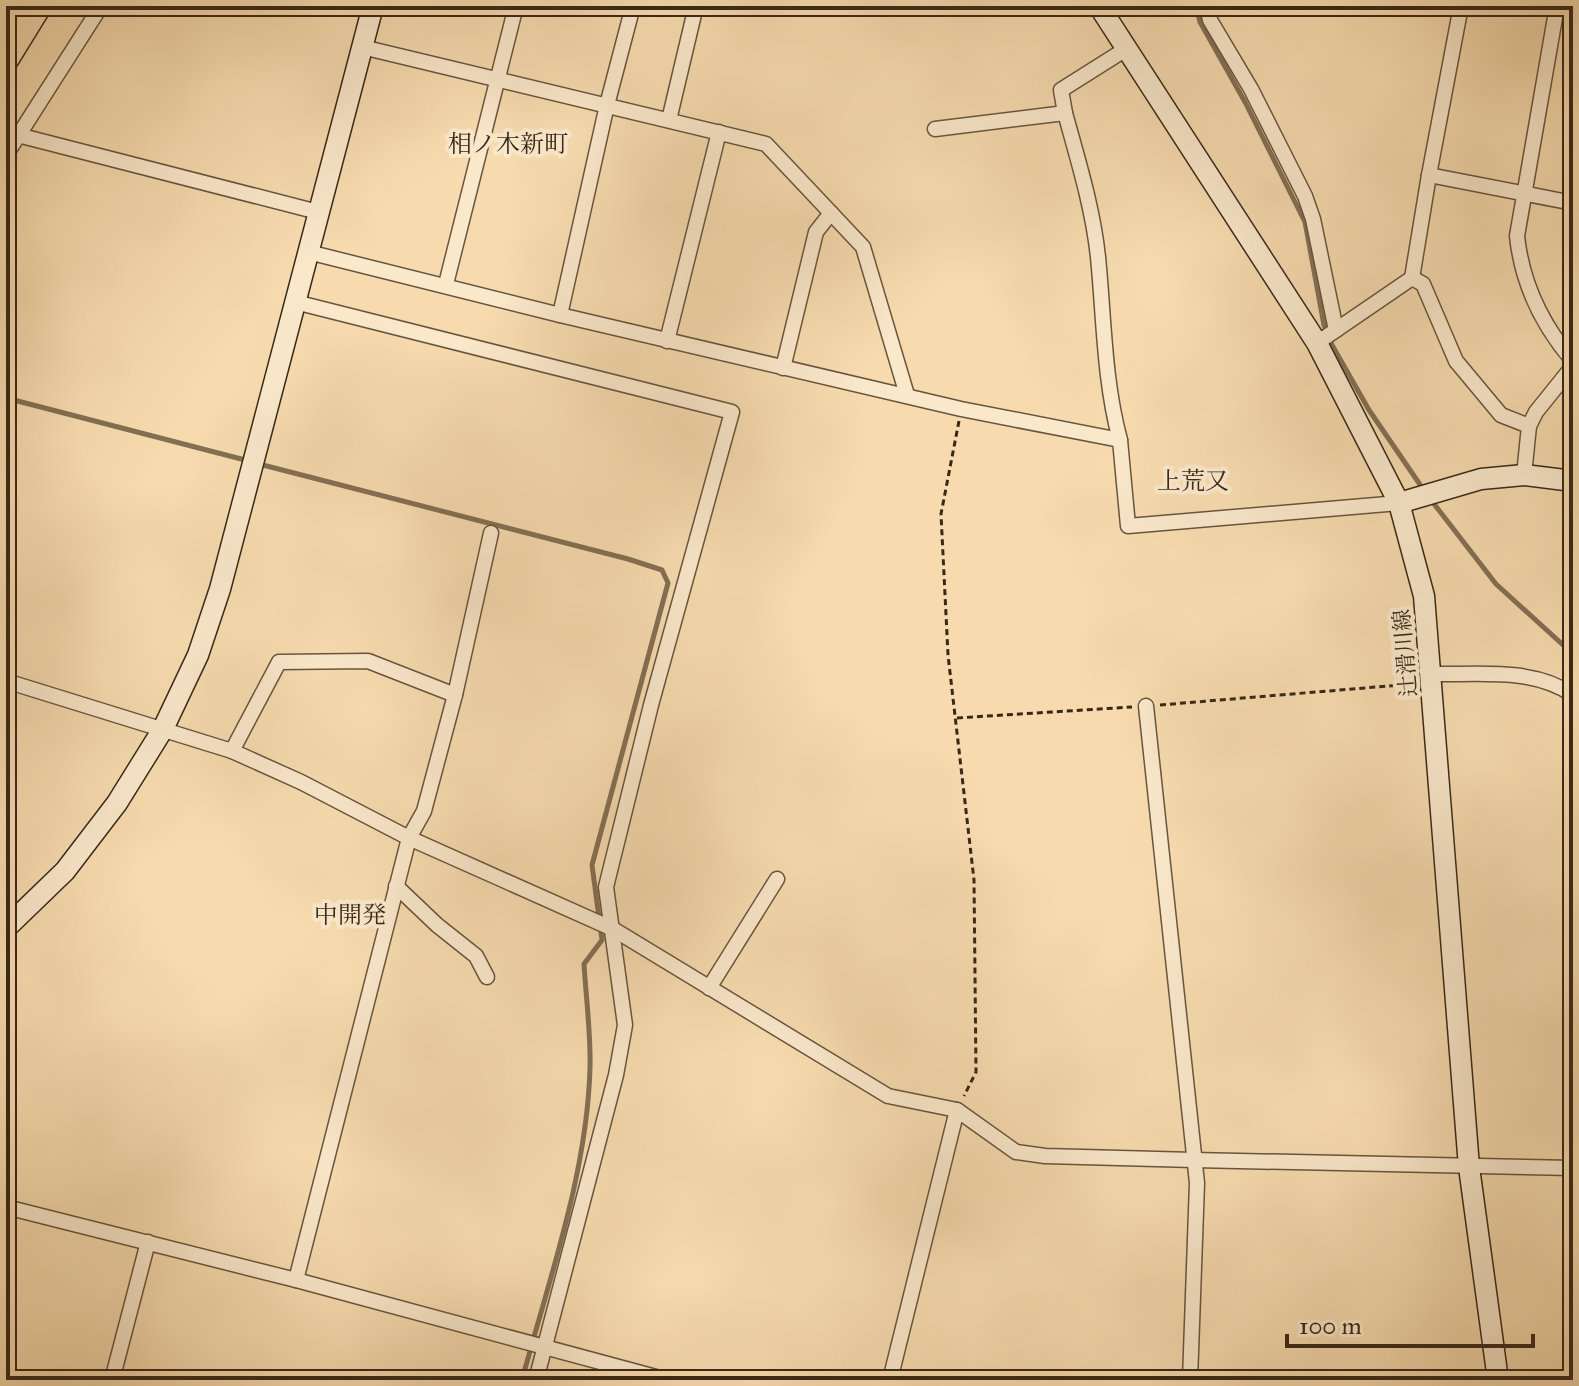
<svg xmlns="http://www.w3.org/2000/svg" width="1579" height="1386" viewBox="0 0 1579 1386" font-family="'IM FELL Great Primer','Noto Serif JP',serif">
<rect width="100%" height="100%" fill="#f7dbaf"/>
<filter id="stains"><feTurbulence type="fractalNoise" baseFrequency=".0025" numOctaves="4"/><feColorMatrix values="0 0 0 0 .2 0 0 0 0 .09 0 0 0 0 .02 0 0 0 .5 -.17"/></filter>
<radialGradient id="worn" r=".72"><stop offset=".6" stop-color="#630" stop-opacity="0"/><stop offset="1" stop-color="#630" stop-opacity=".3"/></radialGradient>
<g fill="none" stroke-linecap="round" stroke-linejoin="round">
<!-- stream -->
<g stroke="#846f54" stroke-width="5">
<path d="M1196 6 1200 22 1245 102 1305 222 1324 325 1332 345 1369 410 1423 489"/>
<path d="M6 398 249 461"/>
<path d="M259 464 628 559 662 570 668 583 592 865 602 940 584 964C586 998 591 1034 590 1068 587 1174 549 1279 522 1380"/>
<path d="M1431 500 1496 584 1573 654"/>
</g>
<defs>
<g id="street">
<path d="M1207 6 1210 20 1251 89 1305 196 1313 219 1336 330"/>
<path d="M1557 6 1517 236C1522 283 1542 325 1573 361"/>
<path d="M362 47 766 144 863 247 907 395"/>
<path d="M1065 113 1061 90 1126 49"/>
<path d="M669 120 696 6"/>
<path d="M935 129 1065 113C1078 160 1093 209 1098 257 1104 318 1104 381 1120 440"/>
<path d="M6 132 318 212"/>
<path d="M6 155 101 6"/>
<path d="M1429 175 1461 6"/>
<path d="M308 252 560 315 961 409 1120 440 1128 526 1399 503"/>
<path d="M1412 278 1429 175 1573 203"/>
<path d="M446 284 516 6"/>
<path d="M295 302 732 412 651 705 606 887 625 1025 616 1075 536 1380"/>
<path d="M560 315 607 105 633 6"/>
<path d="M667 341 719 132"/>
<path d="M1317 343 1412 278 1423 284 1456 361 1501 415 1529 426 1524 475"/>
<path d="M783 368 816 232 831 213"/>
<path d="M1529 426 1536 412 1573 366"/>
<path d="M1432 674C1478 675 1533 667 1573 695"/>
<path d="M6 681 232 751 301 782 409 838 613 929 888 1096 957 1110 1016 1152 1045 1156 1194 1160 1573 1168"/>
<path d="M455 695 491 533"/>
<path d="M1146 706 1197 1183 1190 1380"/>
<path d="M232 751 279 662 368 661 455 695 424 811 409 838 296 1280"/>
<path d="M396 886 437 925 476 956 487 977"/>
<path d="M709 988 777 879"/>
<path d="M6 1207 296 1280 667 1380"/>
<path d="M112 1380 148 1242"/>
<path d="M890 1380 957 1110"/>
</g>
<g id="secondary">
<path d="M1099 6 1317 343 1399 503 1424 596 1469 1167 1498 1380"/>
<path d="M1399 503 1481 479 1524 475 1573 481"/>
<path d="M6 928 65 871 117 803 163 729 198 655 220 589 373 6"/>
</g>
<path id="highway" d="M6 58 38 6"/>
</defs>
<!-- street casing -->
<use href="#street" stroke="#68553e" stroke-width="17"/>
<!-- secondary casing -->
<use href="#secondary" stroke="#382818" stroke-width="23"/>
<!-- highway casing -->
<use href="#highway" stroke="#382818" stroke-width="29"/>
<!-- path -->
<g stroke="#382818" stroke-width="3" stroke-dasharray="6 4" stroke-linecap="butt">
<path d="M959 421 941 514 948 655 974 880 976 1072 964 1096"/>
<path d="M1160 705 1412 684"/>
<path d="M957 718 1132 707"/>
</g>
<!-- street -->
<use href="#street" stroke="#fae8cb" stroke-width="14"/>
<!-- secondary -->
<use href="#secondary" stroke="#fae8cb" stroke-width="20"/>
<!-- highway -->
<use href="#highway" stroke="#f7dbaf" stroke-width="26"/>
</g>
<g text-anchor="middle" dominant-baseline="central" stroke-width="8" stroke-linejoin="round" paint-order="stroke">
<!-- street labels -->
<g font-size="22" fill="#382818" stroke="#fae8cb">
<text transform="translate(1405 653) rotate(-95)">辻滑川線</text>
</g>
<!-- neighbourhood labels -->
<g font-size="24" fill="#382818" stroke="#fae8cb">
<text x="508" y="144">相ノ木新町</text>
<text x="1193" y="481">上荒又</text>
<text x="350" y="915">中開発</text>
</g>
</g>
<!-- margin -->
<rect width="1579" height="1386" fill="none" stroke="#f7dbaf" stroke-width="32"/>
<rect x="8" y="8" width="1563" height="1370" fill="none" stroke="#382818" stroke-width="4"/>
<rect x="16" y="16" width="1547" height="1354" fill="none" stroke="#382818" stroke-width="2"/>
<!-- scale -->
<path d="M1287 1334v12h246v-12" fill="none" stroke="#382818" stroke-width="4"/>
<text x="1299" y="1334" font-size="24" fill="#382818" stroke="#fae8cb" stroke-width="6" paint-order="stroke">100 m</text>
<rect width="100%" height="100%" filter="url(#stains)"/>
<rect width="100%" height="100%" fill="url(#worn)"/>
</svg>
